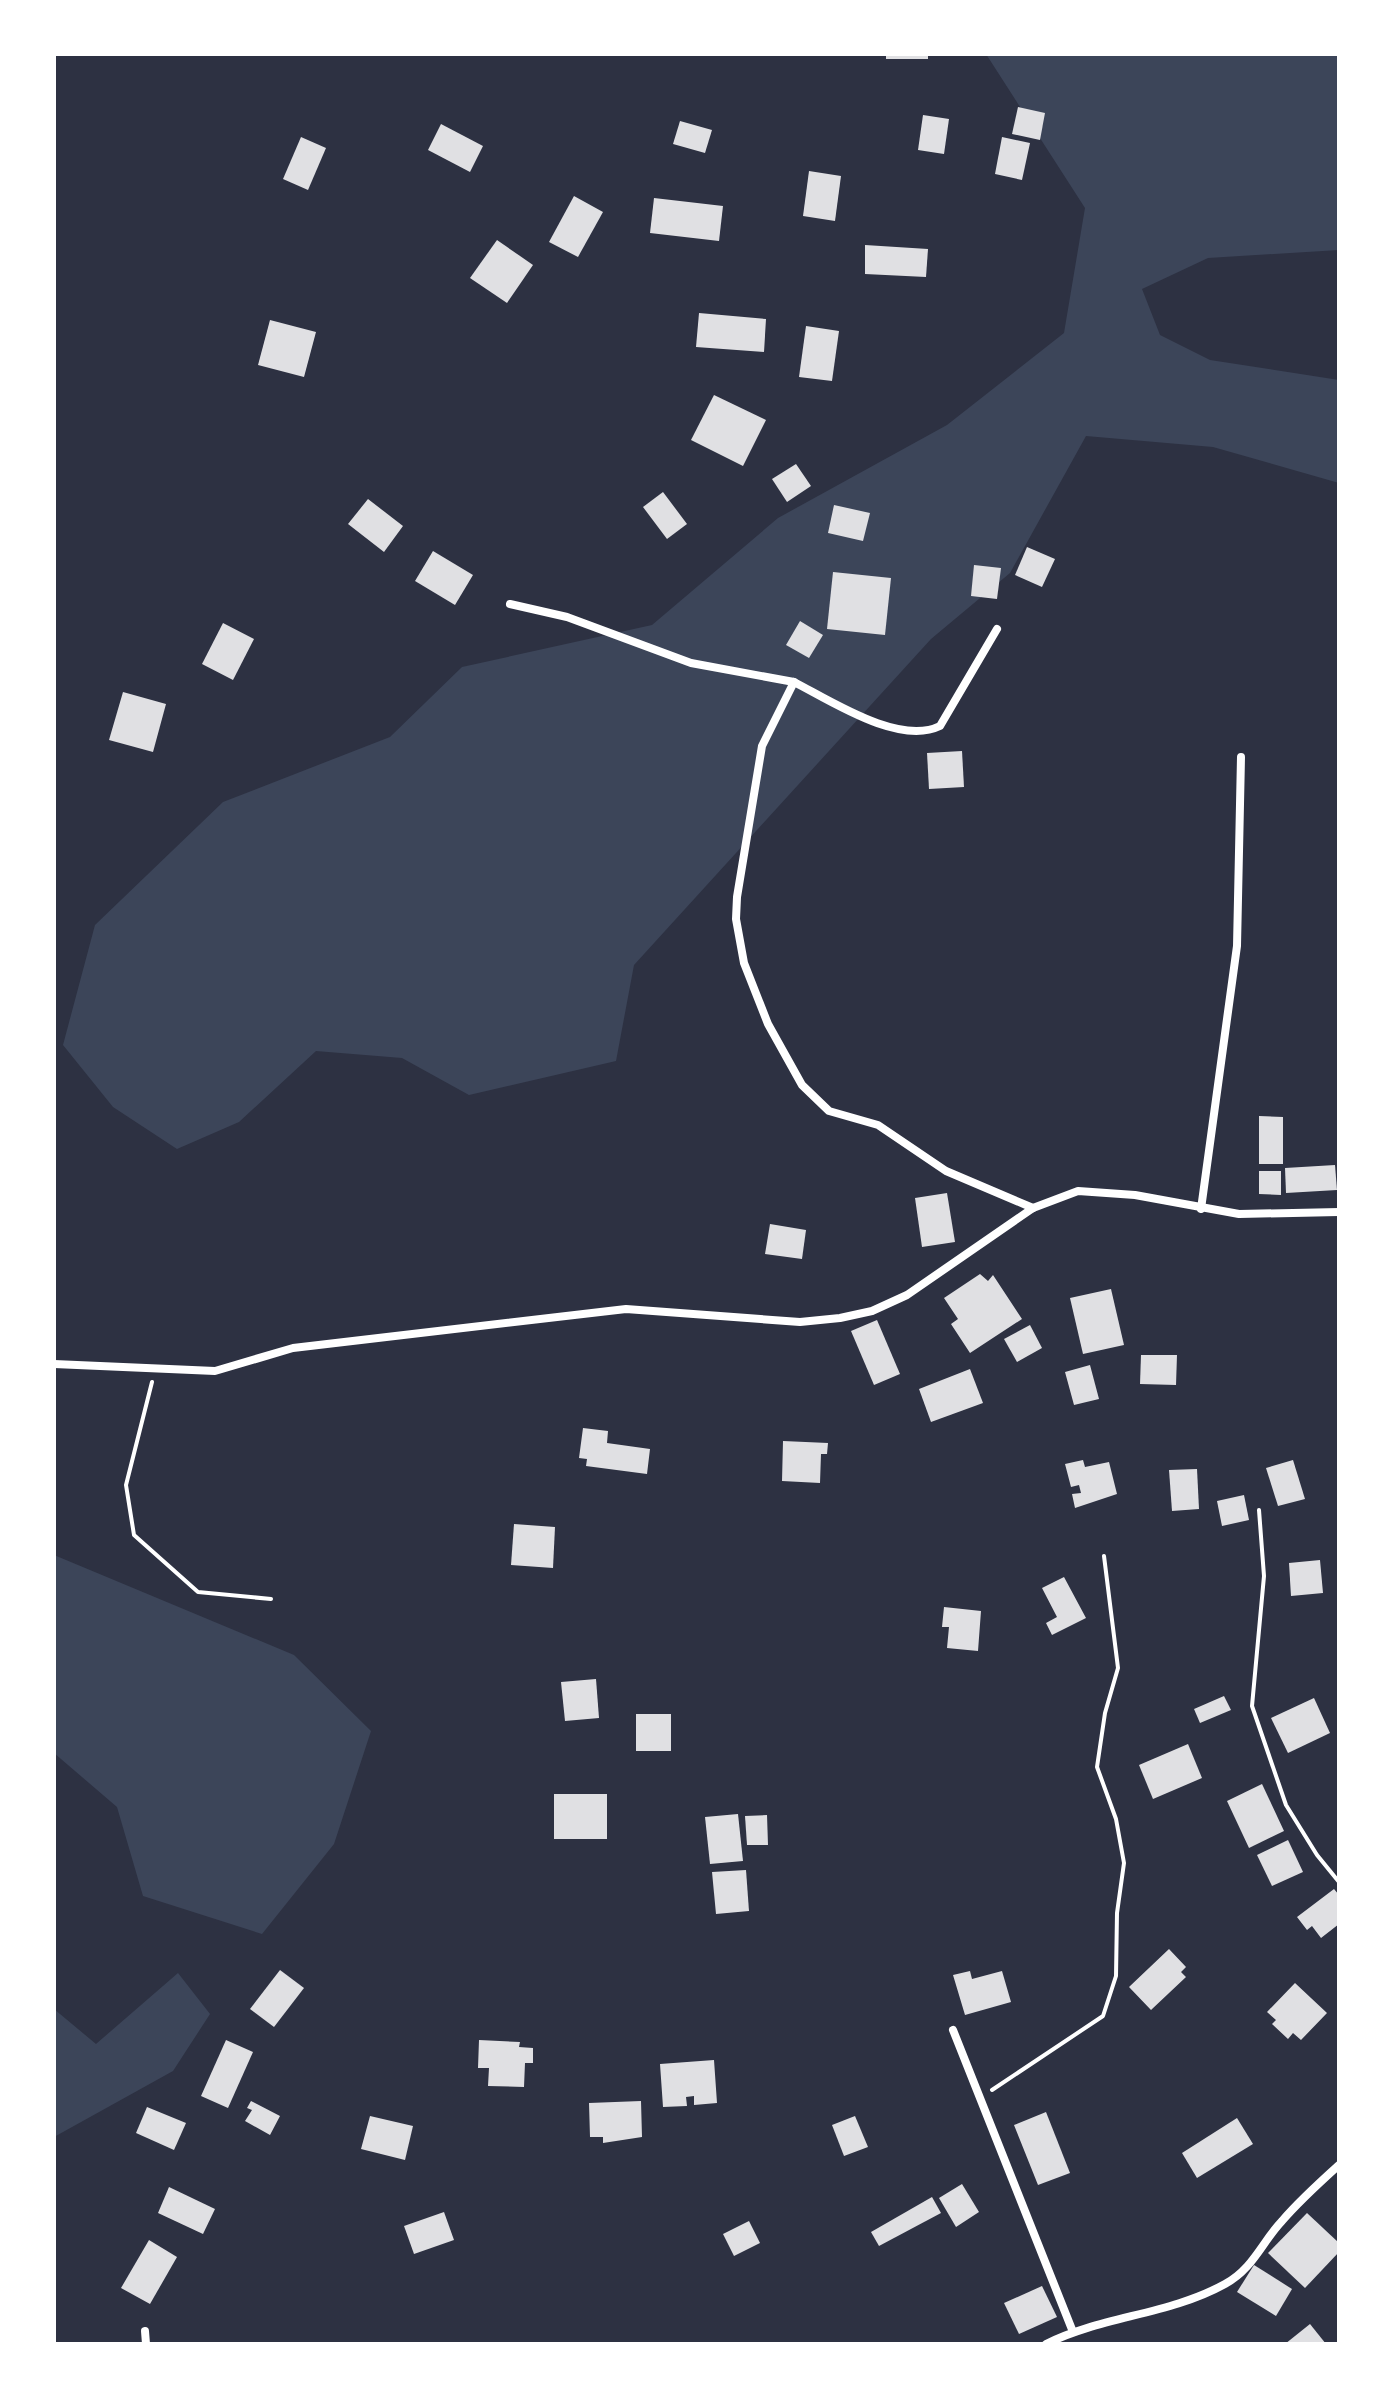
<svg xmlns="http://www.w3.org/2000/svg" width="1393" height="2398" viewBox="0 0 1393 2398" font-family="Barlow,sans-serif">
<rect width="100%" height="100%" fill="#2d3142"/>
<!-- green -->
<g fill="#3c4559">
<path d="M986 54H1339V250L1208 258 1142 289 1160 335 1210 360 1339 380V483L1213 447 1086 436 1010 573 931 639 634 965 616 1061 469 1095 402 1058 316 1051 239 1122 177 1149 113 1107 63 1045 95 925 223 802 390 737 462 667 652 625 778 518 947 425 1064 333 1085 208Z"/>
<path d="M54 1555 294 1655 371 1731 334 1844 262 1934 143 1896 117 1807 54 1753Z"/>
<path d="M178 1973 210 2014 173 2071 54 2137V2009L96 2044Z"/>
</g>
<!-- building -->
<g fill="#e0e0e3">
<rect x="886" y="54" width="42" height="5"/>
<path d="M1018 107 1045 113 1040 140 1012 134Z"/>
<path d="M923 115 949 119 944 154 918 150Z"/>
<path d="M680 121 712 130 705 153 673 144Z"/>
<path d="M441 124 483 146 470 172 428 150Z"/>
<path d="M301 137 326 148 308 190 283 179Z"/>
<path d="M1002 137 1030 143 1022 180 995 174Z"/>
<path d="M809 171 841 176 835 221 803 216Z"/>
<path d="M574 196 603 212 578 257 549 242Z"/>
<path d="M654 198 723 206 719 241 650 233Z"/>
<path d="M497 240 533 265 507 303 470 278Z"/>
<path d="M865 245 928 249 926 277 865 274Z"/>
<path d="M699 313 766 319 764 352 696 347Z"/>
<path d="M270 320 316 332 304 377 258 365Z"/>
<path d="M806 326 839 331 832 381 799 377Z"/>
<path d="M714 395 766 420 743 466 691 440Z"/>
<path d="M796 464 811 486 787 502 772 479Z"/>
<path d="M663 492 687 524 667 539 643 507Z"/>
<path d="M368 499 403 526 384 552 348 524Z"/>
<path d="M834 505 870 513 863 541 828 533Z"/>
<path d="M1027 547 1055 559 1042 587 1015 575Z"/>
<path d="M433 551 473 575 455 605 415 581Z"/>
<path d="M974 565 1001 568 997 599 971 596Z"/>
<path d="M833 572 891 578 885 635 827 629Z"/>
<path d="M800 621 823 635 809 658 786 645Z"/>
<path d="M223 623 254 639 233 680 202 664Z"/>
<path d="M123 692 166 704 153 752 109 740Z"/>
<path d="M962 751 964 787 929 789 927 753Z"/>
<path d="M1259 1116 1283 1117V1164H1259Z"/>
<path d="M1335 1165 1337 1190 1286 1193 1285 1168Z"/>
<path d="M1259 1171H1281V1195L1259 1194Z"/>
<path d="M947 1193 955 1242 922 1247 915 1198Z"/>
<path d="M770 1224 806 1230 802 1259 765 1254Z"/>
<path d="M980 1274 988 1281 993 1275 1022 1319 970 1353 951 1324 958 1319 944 1298Z"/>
<path d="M1111 1289 1124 1345 1083 1354 1070 1298Z"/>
<path d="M877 1320 900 1374 874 1385 851 1331Z"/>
<path d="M1030 1325 1042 1348 1017 1362 1004 1339Z"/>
<path d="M1141 1355H1177L1176 1385 1140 1384Z"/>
<path d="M1090 1365 1099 1399 1074 1405 1065 1372Z"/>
<path d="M970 1369 983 1403 931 1422 919 1389Z"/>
<path d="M583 1428 608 1431 607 1443 650 1449 647 1474 586 1466 587 1459 579 1458Z"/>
<path d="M783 1441 828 1443 827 1454H821L820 1483 782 1481Z"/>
<path d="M1083 1460 1085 1467 1109 1462 1117 1494 1075 1508 1072 1494 1081 1493 1079 1485 1071 1487 1065 1464Z"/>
<path d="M1293 1460 1305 1499 1278 1506 1266 1468Z"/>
<path d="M1197 1469 1199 1509 1172 1511 1169 1470Z"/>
<path d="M1244 1495 1249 1520 1222 1526 1217 1501Z"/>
<path d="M514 1524 555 1527 553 1568 511 1565Z"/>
<path d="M1320 1560 1323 1593 1291 1596 1289 1563Z"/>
<path d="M1064 1577 1086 1618 1052 1635 1046 1623 1057 1617 1042 1588Z"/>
<path d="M944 1607 981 1611 978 1651 947 1648 949 1627H942Z"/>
<path d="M596 1679 599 1718 565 1721 561 1682Z"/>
<path d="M1224 1696 1231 1710 1200 1723 1194 1709Z"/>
<path d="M1314 1698 1330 1733 1288 1753 1271 1718Z"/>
<rect x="636" y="1714" width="35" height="37"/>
<path d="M1188 1744 1202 1778 1153 1799 1139 1765Z"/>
<path d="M1262 1784 1284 1831 1249 1848 1227 1801Z"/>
<rect x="554" y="1794" width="53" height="45"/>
<path d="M738 1814 743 1861 710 1864 705 1817Z"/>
<path d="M767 1815 768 1845H747L745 1816Z"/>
<path d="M1288 1840 1303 1872 1272 1886 1257 1855Z"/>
<path d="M746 1870 749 1911 716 1914 712 1872Z"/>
<path d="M1334 1889 1339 1895V1924L1321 1938 1312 1926 1307 1930 1297 1917Z"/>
<path d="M1169 1949 1186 1967 1181 1972 1186 1977 1151 2010 1129 1987Z"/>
<path d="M280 1970 304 1988 274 2027 250 2009Z"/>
<path d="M970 1971 972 1979 1002 1971 1011 2002 965 2015 953 1975Z"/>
<path d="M1295 1983 1327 2013 1301 2040 1293 2033 1288 2039 1272 2024 1276 2020 1267 2012Z"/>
<path d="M226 2040 253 2052 228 2108 201 2096Z"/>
<path d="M479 2040 520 2042 519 2047 533 2048V2063H525L524 2087 488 2086 489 2068H478Z"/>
<path d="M714 2060 717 2103 694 2105V2096L686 2097 687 2106 663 2107 660 2064Z"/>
<path d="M251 2101 280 2116 270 2135 245 2121 252 2110 247 2108Z"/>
<path d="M641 2101 642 2137 603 2143V2137H590L589 2103Z"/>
<path d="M147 2107 186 2123 174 2150 136 2133Z"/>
<path d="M1046 2112 1070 2173 1038 2185 1014 2125Z"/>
<path d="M370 2116 413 2126 405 2160 361 2149Z"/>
<path d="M855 2116 868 2147 844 2156 832 2125Z"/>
<path d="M1237 2118 1253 2144 1197 2178 1182 2153Z"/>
<path d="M962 2184 979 2212 956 2227 939 2198Z"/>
<path d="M169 2187 215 2209 203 2234 158 2213Z"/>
<path d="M932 2197 941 2213 879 2246 871 2232Z"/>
<path d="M444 2212 454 2240 414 2254 404 2226Z"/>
<path d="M1307 2213 1339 2243V2252L1305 2288 1268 2253Z"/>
<path d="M749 2221 760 2243 734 2256 723 2234Z"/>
<path d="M149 2240 177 2257 150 2304 121 2288Z"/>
<path d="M1254 2265 1292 2289 1276 2316 1237 2292Z"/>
<path d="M1042 2286 1057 2317 1019 2334 1004 2303Z"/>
<path d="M1310 2324 1326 2344H1285Z"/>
</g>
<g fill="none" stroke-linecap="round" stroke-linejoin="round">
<!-- path -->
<g stroke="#fff" stroke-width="4">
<path d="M152 1382 126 1485 134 1535 198 1592 271 1599"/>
<path d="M1259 1510 1264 1576 1252 1706 1286 1805 1317 1855 1339 1882"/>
<path d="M992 2090 1103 2016 1116 1976 1117 1913 1124 1863 1116 1819 1097 1767 1105 1713 1118 1668 1104 1556"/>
</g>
<!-- minor -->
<g stroke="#fff" stroke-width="8">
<path d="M510 604 567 617 691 663 794 682"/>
<path d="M997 629 940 726C899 746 831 701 794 682L762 746 737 897 736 919 744 963 768 1024 802 1085 829 1111 878 1125 946 1171 1033 1208"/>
<path d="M1201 1209 1237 946 1241 757"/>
<path d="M54 1364 215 1371 293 1348 626 1309 800 1322 840 1318 872 1311 907 1295 1033 1208 1078 1191 1135 1195 1239 1214 1339 1212"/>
<path d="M953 2030 1073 2332"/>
<path d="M145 2331 146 2344"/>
<path d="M1046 2344C1102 2316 1169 2315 1225 2284 1253 2269 1262 2242 1282 2221 1299 2201 1319 2183 1339 2165"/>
</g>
</g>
<!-- border -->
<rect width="1393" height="2398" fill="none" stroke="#ffffff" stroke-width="112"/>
</svg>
